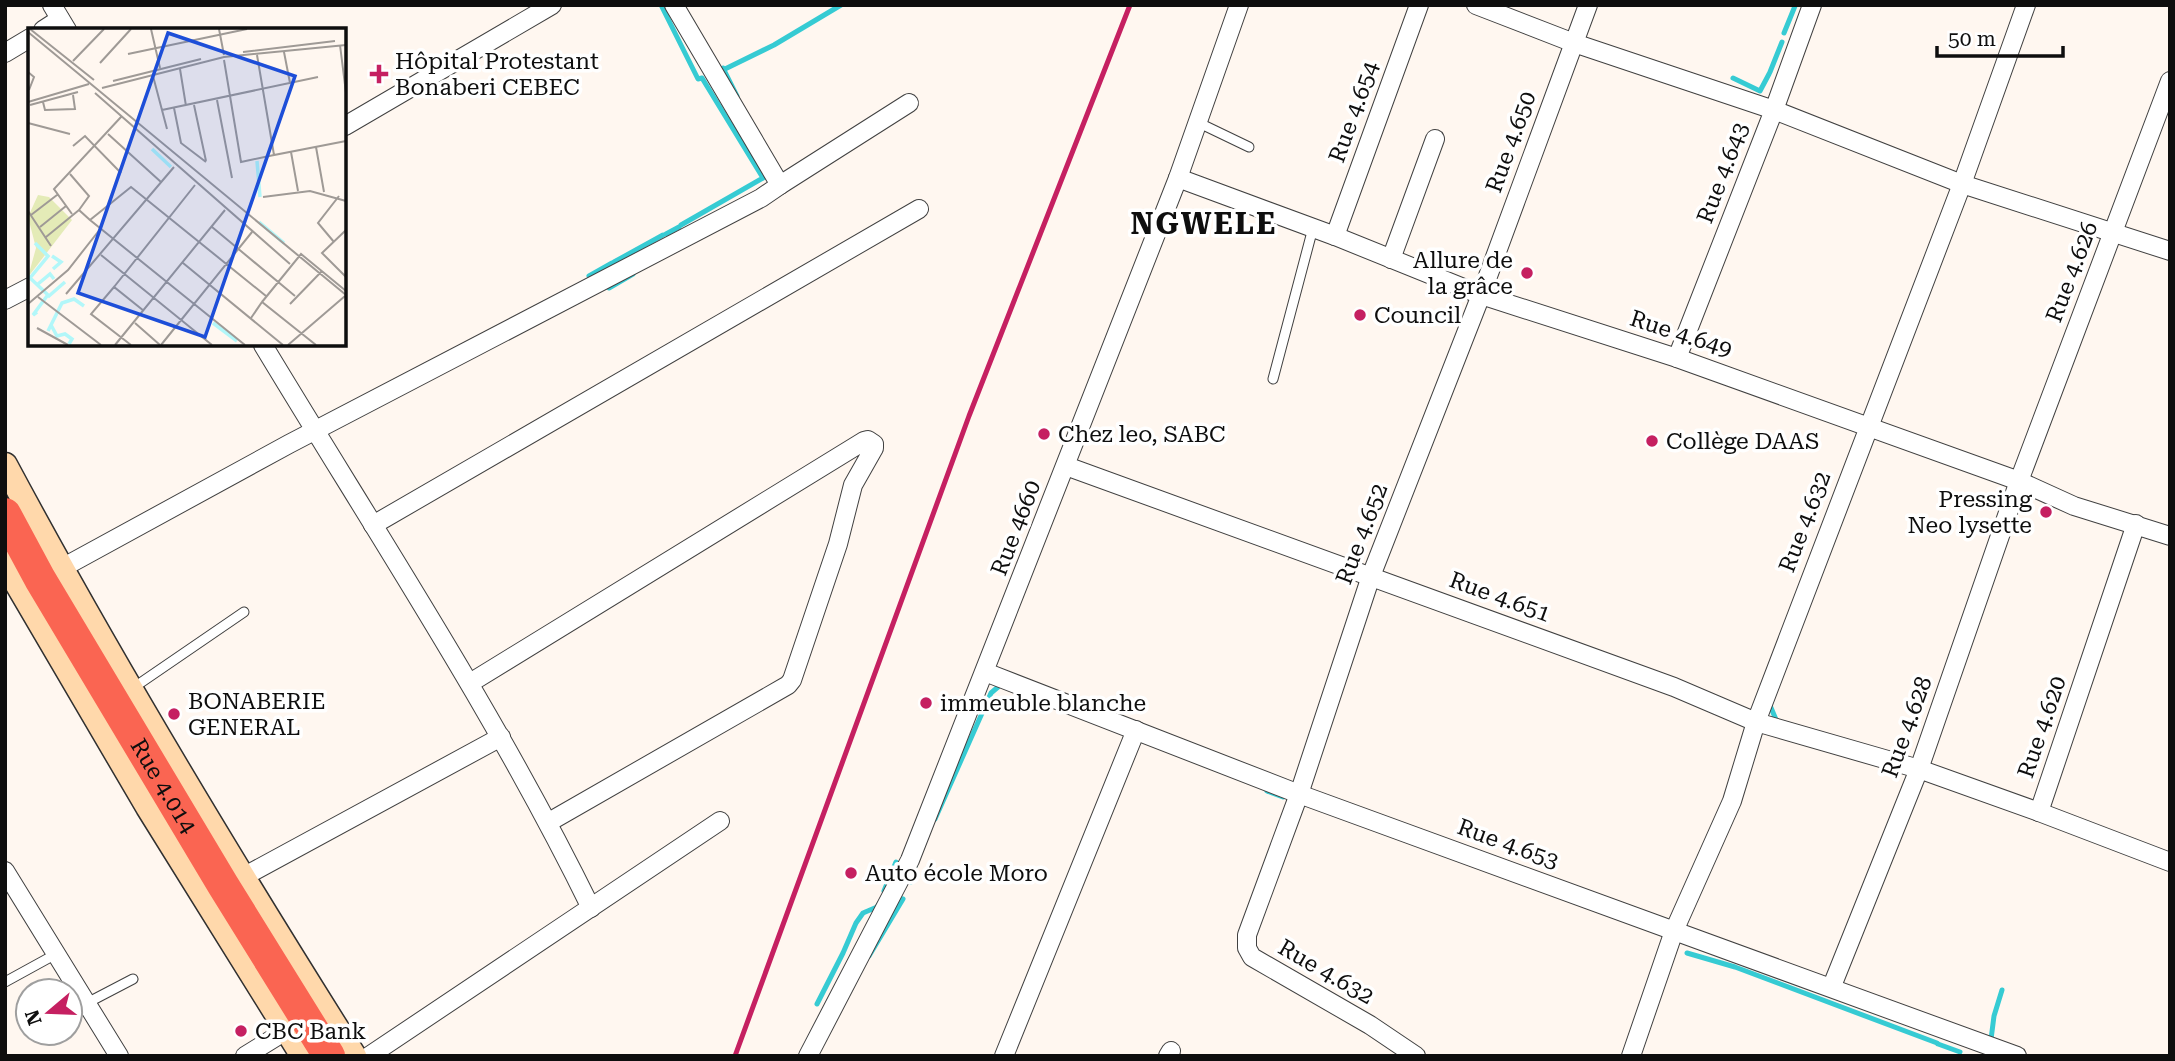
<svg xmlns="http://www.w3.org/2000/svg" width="2175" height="1061" viewBox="0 0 2175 1061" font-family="'Roboto Serif',serif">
<rect width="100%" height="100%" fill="#fff7f0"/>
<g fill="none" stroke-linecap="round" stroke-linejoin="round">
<!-- stream -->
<g stroke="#36cbd3" stroke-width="5">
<path d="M661 5 698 79 702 78 763 178 681 225"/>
<path d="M1784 33 1795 6"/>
<path d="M725 69 774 45 841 5"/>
<path d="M716 71 723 68 737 96"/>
<path d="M1770 72 1782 42"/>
<path d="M1733 78 1760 91 1769 74"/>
<path d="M666 234 679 227"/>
<path d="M614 262 663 235"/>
<path d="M589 276 612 263"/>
<path d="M609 288 633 274"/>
<path d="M1769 703 1777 722"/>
<path d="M1267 791 1283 797"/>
<path d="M935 819 991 693 998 687"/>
<path d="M911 882 915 866"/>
<path d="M884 891 896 862"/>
<path d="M1687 953 1735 967 1937 1043"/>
<path d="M869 956 903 899"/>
<path d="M817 1004 843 953 856 923 863 913 877 907 879 904"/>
<path d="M1938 1044 1960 1052"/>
<path d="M1989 1055 1994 1016 2002 990"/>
</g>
<defs>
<g id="lane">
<path d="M1197 122 1249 147"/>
<path d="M1273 379 1313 228"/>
<path d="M133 688 244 612"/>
<path d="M5 982 56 954"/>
<path d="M87 1003 133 979"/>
</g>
<g id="street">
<path d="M52 5 67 30"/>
<path d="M1476 5 1574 43 1774 110 1962 184 2170 251"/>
<path d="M43 30 60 19"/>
<path d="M5 53 30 38"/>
<path d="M345 126 552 5"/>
<path d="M1178 178 1335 236 1481 295 1677 358 2019 481 2074 506 2170 536"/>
<path d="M780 185 909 103"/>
<path d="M1335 236 1419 5"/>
<path d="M1391 259 1435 139"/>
<path d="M5 300 30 287"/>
<path d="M263 345C375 531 495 712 591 908"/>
<path d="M1677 358 1774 110 1812 5"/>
<path d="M1066 466 1674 687 1756 722 1919 769 2039 812"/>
<path d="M2136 524 2039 812 2170 862"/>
<path d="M373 525 919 209"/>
<path d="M62 568 289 444 761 198 780 185 674 5"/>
<path d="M985 672 1299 794 2017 1056"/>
<path d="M470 683 864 441 868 440 874 444V448L853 485 838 544 792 680 788 685 549 822"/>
<path d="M5 871 119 1056"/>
<path d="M243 877 501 737"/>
<path d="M1832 986 1919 769 2019 481 2170 81"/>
<path d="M245 1056 287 1030"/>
<path d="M369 1056 720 821"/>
<path d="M808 1056 910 860 1178 178 1239 5"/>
<path d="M1004 1056 1136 730"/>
<path d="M1168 1056 1171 1051"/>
<path d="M1416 1056 1370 1025 1252 957 1247 948V935L1299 794 1371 576 1481 295 1588 5"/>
<path d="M1631 1056 1674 931 1732 801 1756 722 1962 184 2026 5"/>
</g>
<g id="secondary">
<path d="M5 465C113 667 232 863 354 1056"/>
<path d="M5 563 148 807 303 1056"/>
</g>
<g id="highway">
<path id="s1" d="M5 514 40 579 223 885 329 1056"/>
</g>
</defs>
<!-- lane casing -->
<use href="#lane" stroke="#414141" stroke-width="11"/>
<!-- street casing -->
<use href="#street" stroke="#414141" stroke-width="20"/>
<!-- secondary casing -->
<use href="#secondary" stroke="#303030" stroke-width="27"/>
<!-- highway casing -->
<use href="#highway" stroke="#1f1f1f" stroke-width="34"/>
<!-- lane -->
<use href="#lane" stroke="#fff" stroke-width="9"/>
<!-- street -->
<use href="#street" stroke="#fff" stroke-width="18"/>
<!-- secondary -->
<use href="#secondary" stroke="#ffd8ab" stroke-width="24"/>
<!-- highway -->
<use href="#highway" stroke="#fa6552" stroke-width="32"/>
<!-- rail -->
<path stroke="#c52061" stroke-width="5" d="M735 1056 969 416 1130 5"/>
</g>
<!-- markers -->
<g fill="#c52061" stroke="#fff" stroke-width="2.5">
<path d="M375.5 63.5h7v7h7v7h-7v7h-7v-7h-7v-7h7z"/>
<circle cx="1527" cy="273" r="7"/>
<circle cx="1360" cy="315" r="7"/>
<circle cx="1044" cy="434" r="7"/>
<circle cx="1652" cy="441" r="7"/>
<circle cx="2046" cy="512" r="7"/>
<circle cx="926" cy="703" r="7"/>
<circle cx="174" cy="714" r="7"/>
<circle cx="851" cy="873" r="7"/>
<circle cx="241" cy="1031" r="7"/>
</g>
<g text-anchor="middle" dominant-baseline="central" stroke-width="7" stroke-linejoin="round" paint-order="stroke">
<!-- poi labels -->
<g font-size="23" fill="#0e0e0e" stroke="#fff" text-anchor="start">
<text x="395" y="61">Hôpital Protestant<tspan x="395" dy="26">Bonaberi CEBEC</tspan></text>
<text x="1513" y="260" text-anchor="end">Allure de<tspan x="1513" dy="26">la grâce</tspan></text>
<text x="1374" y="315">Council</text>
<text x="1058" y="434">Chez leo, SABC</text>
<text x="1666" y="441">Collège DAAS</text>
<text x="2032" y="499" text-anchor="end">Pressing<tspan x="2032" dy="26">Neo lysette</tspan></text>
<text x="188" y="701">BONABERIE<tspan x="188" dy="26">GENERAL</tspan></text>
<text x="940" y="703">immeuble blanche</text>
<text x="865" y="873">Auto école Moro</text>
<text x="255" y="1031">CBC Bank</text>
</g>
<!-- street labels -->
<g font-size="23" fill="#0e0e0e" stroke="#fff">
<text transform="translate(1354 112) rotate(-70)">Rue 4.654</text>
<text transform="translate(1511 142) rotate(-70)">Rue 4.650</text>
<text transform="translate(1723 173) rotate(-69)">Rue 4.643</text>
<text transform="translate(2072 272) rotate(-69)">Rue 4.626</text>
<text transform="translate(1681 334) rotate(18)">Rue 4.649</text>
<text transform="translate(1805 522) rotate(-69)">Rue 4.632</text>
<text transform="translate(1016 528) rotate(-69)">Rue 4660</text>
<text transform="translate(1362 534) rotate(-69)">Rue 4.652</text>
<text transform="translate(1500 597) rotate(20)">Rue 4.651</text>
<text transform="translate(1907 727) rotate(-70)">Rue 4.628</text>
<text transform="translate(2042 727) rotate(-71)">Rue 4.620</text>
<text stroke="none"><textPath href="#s1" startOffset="315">Rue 4.014</textPath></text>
<text transform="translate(1508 844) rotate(20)">Rue 4.653</text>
<text transform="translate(1326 972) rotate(30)">Rue 4.632</text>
</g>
<!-- district labels -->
<g font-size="30" font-weight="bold" letter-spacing="2" fill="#0e0e0e" stroke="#fff">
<text x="1204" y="223">NGWELE</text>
</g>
</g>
<!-- overview -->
<g transform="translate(28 28)">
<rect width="318" height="318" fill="#fff7f0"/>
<path d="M10 167 21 169 44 192 0 249 8 220 0 189Z" fill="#e4ebb7"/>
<path fill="none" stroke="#b2f7f9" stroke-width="3.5" d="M124 121 143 139M229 133 232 169M231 194 256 215M24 228 33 234 25 241M0 248 21 268 37 254M2 250 20 228 7 215M10 256 22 246 26 251M9 284 5 287 19 268M185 295 209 313M23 297 29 308 37 306 44 311 41 316M20 303 34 275 46 271 56 278"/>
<path fill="none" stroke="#9f9a96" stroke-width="2" d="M2 1 66 52M123 1 132 40M191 1 196 27M0 4 318 267M312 17 318 65M215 24 307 13M256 24 262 55M100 26 219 1M229 27 246 127 318 113M196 32 213 134 246 127M45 33 76 1M72 35 103 1M152 41 158 78M0 44 6 49 1 62M125 48 139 101M85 53 173 31M74 60 196 29 318 17M67 65 262 236M189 72 204 150M0 74 61 56M15 74 17 82 47 81 45 67M2 77 50 64M166 77 178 133M146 80 153 115 178 134M134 82 290 49M0 95 42 106M80 106 133 154M45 118 57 108 93 145M288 119 296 164M263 124 270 163M42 146 61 168 51 182 62 192M235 169 282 163 318 173M0 183 23 218M44 186 26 161 93 89M3 187 29 167M12 199 38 178M184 199 267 268M318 202 294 225 318 249M18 209 51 182M306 214 290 195 311 168M73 227 184 317M155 235 255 317M86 259 167 157M38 266 146 139M10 269 73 317M234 274 273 226 318 263M0 276 40 242 73 200M262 276 294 243M223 290 234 274 288 317M107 295 132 317M9 300 40 317M87 317 197 182M103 317 63 286 86 259 116 283M133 317 224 204M217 317 62 192 103 159 238 268M260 317 317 268"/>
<path fill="#1d4ed8" fill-opacity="0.15" stroke="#1d4ed8" stroke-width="3.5" d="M140 5 267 48 177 309 50 265Z"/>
<rect width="318" height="318" fill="none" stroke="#0e0e0e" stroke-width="3.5"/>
</g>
<!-- border -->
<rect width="2175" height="1061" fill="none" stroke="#0e0e0e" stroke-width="14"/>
<!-- north arrow -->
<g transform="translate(49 1012) rotate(251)"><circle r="33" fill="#ffffff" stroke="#9f9f9f" stroke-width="2"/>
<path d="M0-5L12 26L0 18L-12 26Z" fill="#c52061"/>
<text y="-10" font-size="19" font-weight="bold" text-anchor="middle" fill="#0e0e0e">N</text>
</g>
<!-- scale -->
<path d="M1937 46v10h126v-10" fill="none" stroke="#0e0e0e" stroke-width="3.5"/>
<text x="1948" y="46" font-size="21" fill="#0e0e0e" stroke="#ffffff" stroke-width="5" paint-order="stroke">50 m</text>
</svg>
